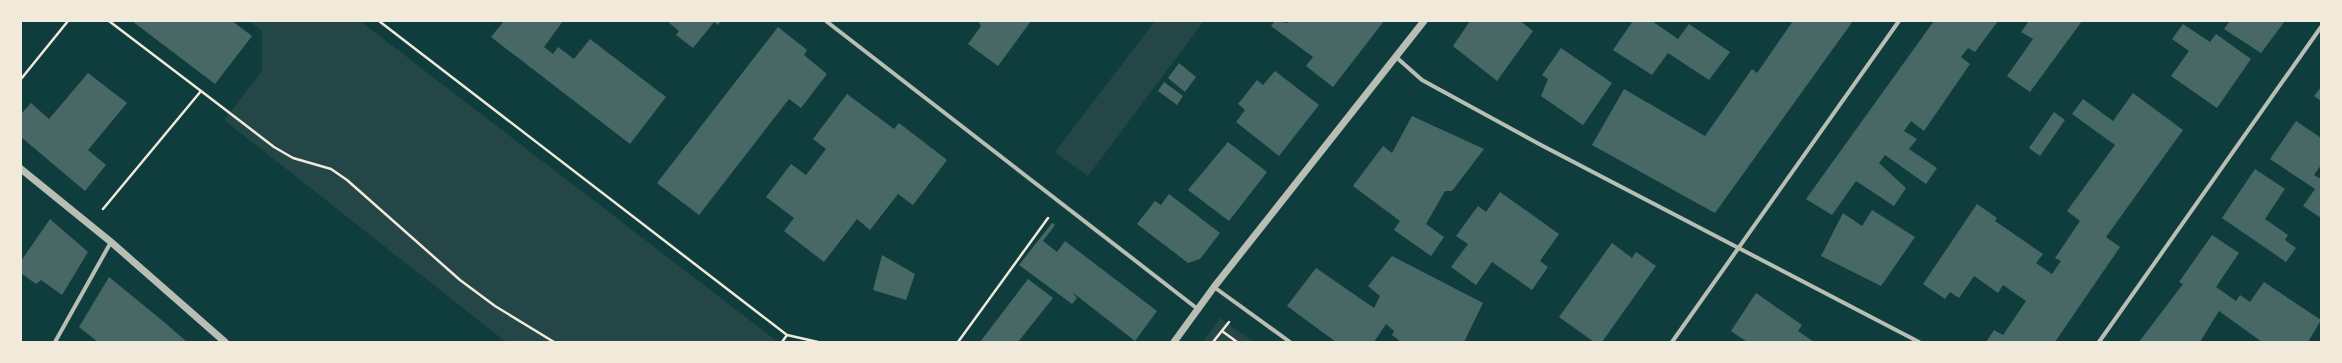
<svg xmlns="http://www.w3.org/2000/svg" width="2342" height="363" viewBox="0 0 2342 363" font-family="Ubuntu,sans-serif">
<rect width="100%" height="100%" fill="#0f3d3e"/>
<!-- green -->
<g fill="#244646">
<path d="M249 21H360L778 342H506L224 120 262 71V31Z"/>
<path d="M1155 21H1204L1088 176 1055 152Z"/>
<path d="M1220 318 1254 342H1203Z"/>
</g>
<!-- building -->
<g fill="#486865">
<path d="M132 21H232L252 36 215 84Z"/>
<path d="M504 21H563L544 47 553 54 558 47 574 59 590 39 666 97 630 144 491 37Z"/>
<path d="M667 21H721L718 25 714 22 693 48 676 35 679 31Z"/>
<path d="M978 21H1031L998 66 968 44 981 26Z"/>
<path d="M1275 21 1287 23 1289 21H1384L1333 87 1306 66 1313 57 1271 26Z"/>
<path d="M1470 21H1520L1533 31 1497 81 1453 46Z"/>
<path d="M1633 21H1652L1678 39 1689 24 1730 52 1709 80 1668 53 1652 75 1613 50Z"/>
<path d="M1793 21H1853L1715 213 1592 145 1624 89 1705 136 1752 69 1757 73Z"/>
<path d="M1934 21H1998L1975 52 1968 48 1961 57 1970 64 1924 131 1911 121 1904 131 1917 139 1909 149 1937 168 1926 184 1885 155 1879 163 1906 188 1894 206 1856 181 1832 215 1806 199Z"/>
<path d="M2029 21H2082L2030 92 2007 76 2033 39 2021 32Z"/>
<path d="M2230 21H2285L2261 53 2224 29Z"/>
<path d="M2183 24 2210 42 2216 34 2251 59 2217 108 2171 76 2189 51 2172 39Z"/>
<path d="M778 27 807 50 804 55 827 74 801 108 789 99 699 215 657 183Z"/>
<path d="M1561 48 1612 83 1583 125 1541 96 1548 79 1542 75Z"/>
<path d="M1179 63 1196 77 1185 92 1168 78Z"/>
<path d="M1275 71 1319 105 1279 156 1236 122 1245 110 1238 104 1257 80 1263 85Z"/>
<path d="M88 73 127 103 88 150 106 165 85 191 21 137V114L31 103 49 119Z"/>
<path d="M1164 82 1183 96 1177 105 1158 91Z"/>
<path d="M2321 87V101L2314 96Z"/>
<path d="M2133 93 2183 130 2106 237 2120 247 2055 342H1986L1994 330 2003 335 2026 301 2003 285 1998 293 1974 276 1959 298 1950 292 1945 299 1923 284 1977 204 1997 218 1995 221 2043 254 2036 263 2052 274 2061 261 2055 258 2080 221 2067 211 2115 145 2072 114 2083 99 2113 121Z"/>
<path d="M847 94 894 129 899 123 947 160 913 205 898 194 870 230 857 219 824 262 784 231 794 218 766 197 791 164 806 175 826 149 813 139Z"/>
<path d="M2054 112 2065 120 2040 156 2029 148Z"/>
<path d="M1412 116 1484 149 1452 191H1445L1426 224 1444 237 1431 256 1394 230 1400 221 1353 186 1383 146 1392 153Z"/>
<path d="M2296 121 2321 138V165L2314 175 2321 179V218L2303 206 2315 189 2270 159Z"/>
<path d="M1228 142 1267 172 1229 221 1188 190Z"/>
<path d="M2255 169 2285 189 2265 219 2288 235 2285 240 2296 248 2286 262 2222 218Z"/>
<path d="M1500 192 1559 234 1540 261 1548 267 1532 290 1492 262 1476 285 1451 267 1468 244 1456 236 1478 206 1486 212Z"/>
<path d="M1169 194 1220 233 1200 259 1188 263 1137 224 1155 201 1161 205Z"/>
<path d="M1872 210 1915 237 1881 286 1821 256 1843 213 1862 226Z"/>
<path d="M50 219 88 252 62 295 41 280 36 284 21 273V261Z"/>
<path d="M1052 223 1055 225 1043 241 1057 252 1065 241 1157 311 1135 341 1072 292 1077 298 1072 304 1019 265Z"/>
<path d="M2212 235 2239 253 2216 287 2236 301 2240 295 2250 302 2264 282 2321 320 2308 342H2262L2219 311 2200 342H2139L2183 284 2179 282Z"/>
<path d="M1612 243 1632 258 1636 252 1656 266 1602 342H1594L1559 317Z"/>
<path d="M882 255 915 274 906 300 873 290Z"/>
<path d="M1392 256 1483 303 1464 342H1401L1392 335 1394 331 1386 324 1374 342H1336L1287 306 1316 268 1374 308 1380 296 1368 286Z"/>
<path d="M109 277 164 322 187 342H98L79 327Z"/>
<path d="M1028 279 1053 298 1018 342H980Z"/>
<path d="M1756 293 1802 325 1798 331 1814 342H1747L1731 331Z"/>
</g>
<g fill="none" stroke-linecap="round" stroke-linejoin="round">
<!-- path -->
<g stroke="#f1e9da" stroke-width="2.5">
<path d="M109 21 201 91"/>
<path d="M379 21 787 335 818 342"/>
<path d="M21 79 68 21"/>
<path d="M103 209 201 91 274 147 293 158 331 169 347 180 460 280 495 306 554 342"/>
<path d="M1222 331 1237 342"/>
<path d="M782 342 787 335"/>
<path d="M958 342 1048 218"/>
<path d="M1213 342 1229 322"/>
</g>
<!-- minor -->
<g stroke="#b8beb3" stroke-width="4">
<path d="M826 21 1199 310"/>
<path d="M1396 57 1422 80 1541 145 1919 342"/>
<path d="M1214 287 1290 342"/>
<path d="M55 342 111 242"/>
<path d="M1672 342 1899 21"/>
<path d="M2099 342 2321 27"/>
</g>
<!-- tertiary -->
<g stroke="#b8beb3" stroke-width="7">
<path d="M21 169 111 242 225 342"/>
<path d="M1174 342 1214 287 1424 21"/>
</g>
</g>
<!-- border -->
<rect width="2342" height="363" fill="none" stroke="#f1e9da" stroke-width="44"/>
</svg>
